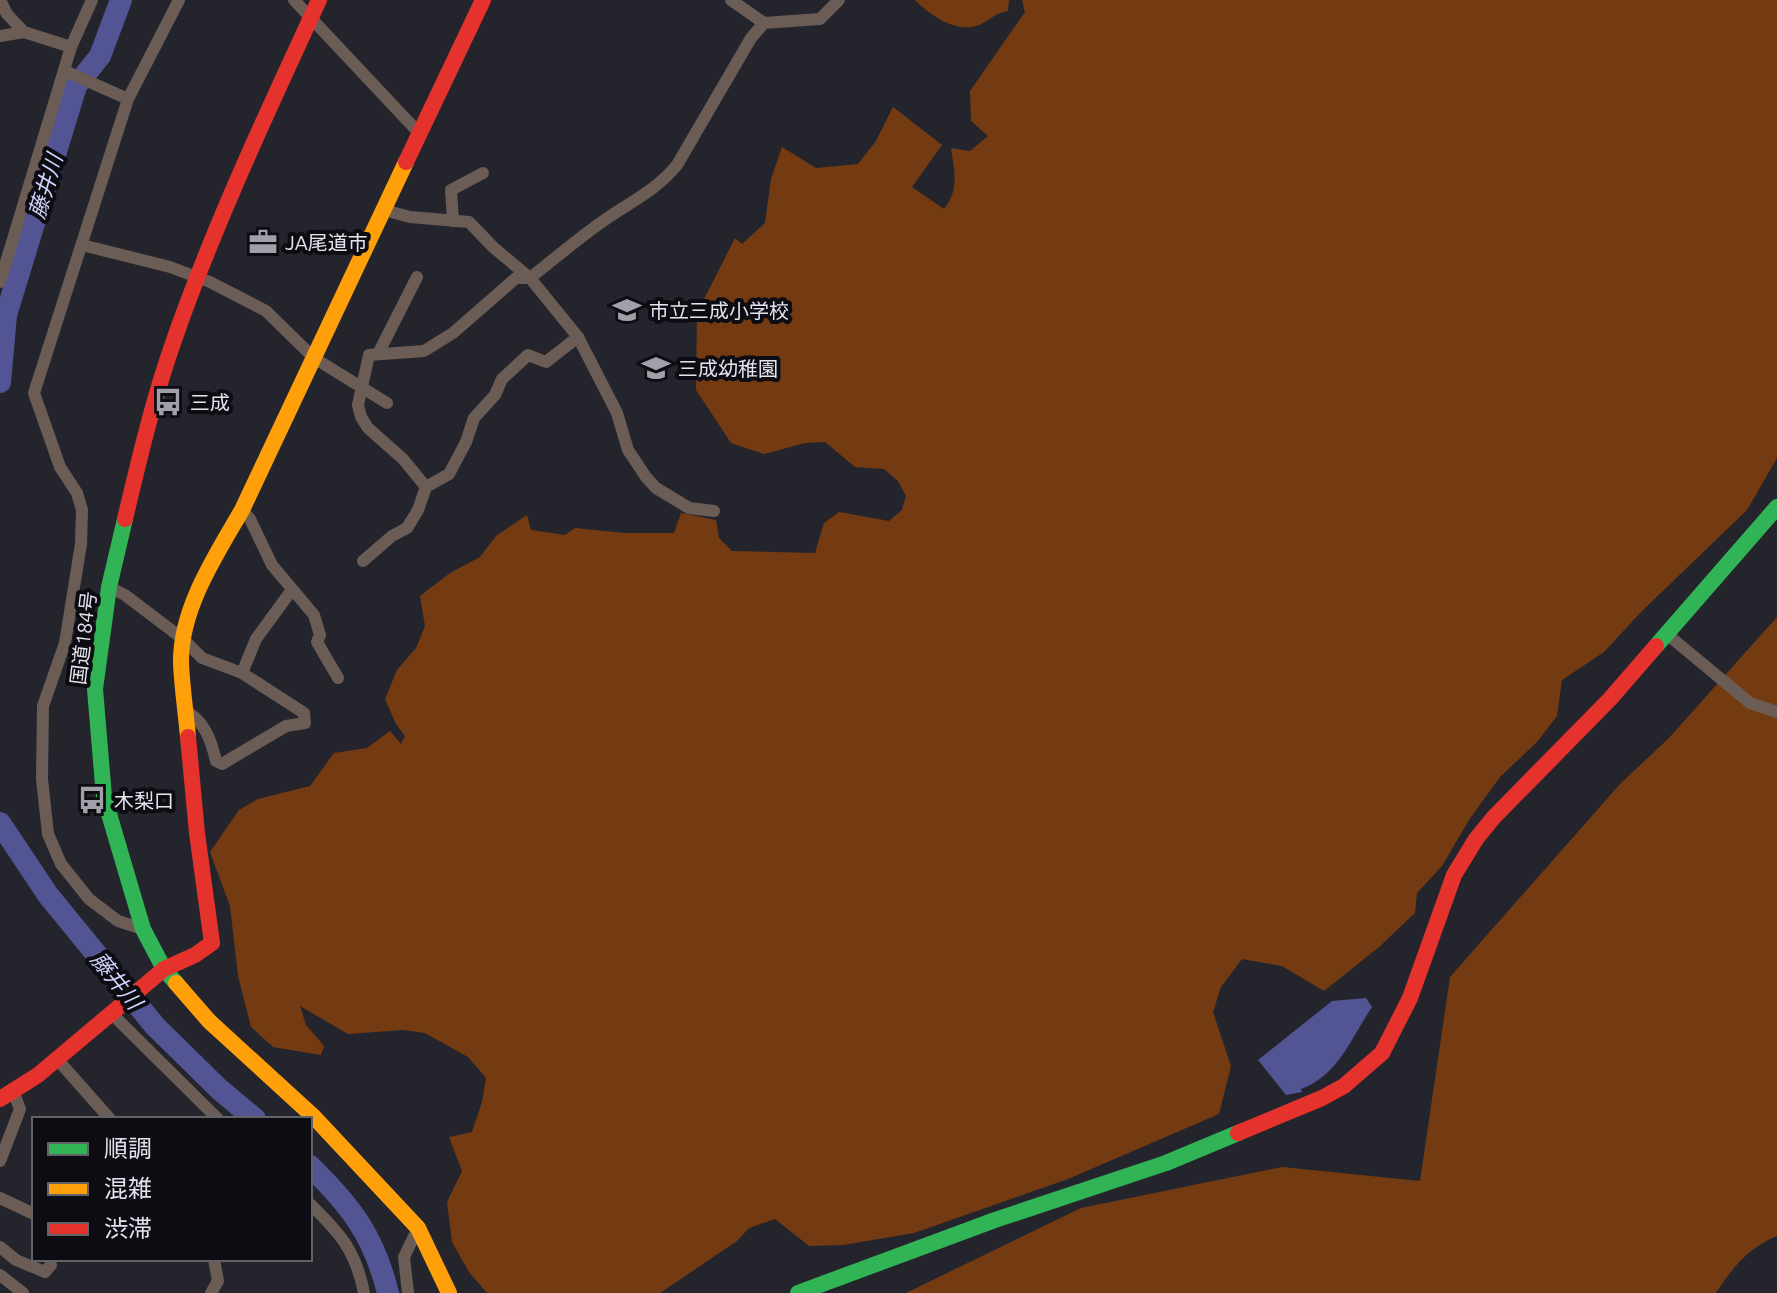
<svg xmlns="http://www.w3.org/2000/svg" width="1777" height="1293" viewBox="0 0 1777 1293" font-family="Ubuntu,'Noto Sans JP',sans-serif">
<rect width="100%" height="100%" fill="#24252c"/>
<!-- forest -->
<g fill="#743b13">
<path d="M915 0H1009L1008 11C992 14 992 20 979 25 958 34 929 15 915 0Z"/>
<path d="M1022 0H1777V458L1747 510 1641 612 1604 652 1562 680 1557 716 1537 742 1500 777 1469 820 1442 866 1417 893 1415 913 1379 947 1324 991 1282 966 1242 959 1221 987 1213 1012 1231 1066 1219 1114 1068 1179 914 1233 843 1245 809 1246 775 1219 749 1228 737 1241 660 1293H487L469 1272 452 1242 447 1202 462 1171 449 1137 472 1132 482 1102 486 1078 468 1057 425 1033 403 1030 348 1034 300 1006 306 1025 324 1046 321 1055 273 1047 251 1027 238 976 230 906 210 852 239 810 258 799 310 786 334 753 367 748 390 731 401 744 405 736 396 724 385 699 397 670 416 648 425 626 420 596 450 573 480 557 496 536 527 515 531 530 565 535 575 528 625 533H674L681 513 716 520 719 538 732 551 815 553 824 523 839 512 889 521 902 510 906 496 898 481 884 469 855 467 825 442 805 443 764 454 731 443 696 390 697 313 735 238 742 244 765 223 771 179 782 147 816 168 858 164 876 141 893 107 942 145 912 187 944 209C960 189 954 171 951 148L970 151 988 136 971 121 970 91 1025 12Z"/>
<path d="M1777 617V1236C1748 1248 1733 1267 1716 1293H906L1081 1208 1282 1167 1420 1181 1450 977 1620 784 1669 738Z"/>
</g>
<!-- water -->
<path fill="#525493" d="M1366 998 1372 1007C1351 1038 1339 1075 1301 1089L1302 1092 1286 1095 1258 1060 1332 1001Z"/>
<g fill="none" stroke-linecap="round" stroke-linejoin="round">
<!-- river -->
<g stroke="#525493" stroke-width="22">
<path d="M0 382 6 315 76 86 100 56 121 0"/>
<path d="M0 823 48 895 155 1026 219 1089 255 1119"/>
<path d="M310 1166C351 1206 374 1236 388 1293"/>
</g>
<!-- street -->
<g stroke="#6b5d56" stroke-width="12">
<path d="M0 0 7 14 24 32"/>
<path d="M294 0 419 133"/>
<path d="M731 0 764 23"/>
<path d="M0 36 24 32 71 47"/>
<path d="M65 71 128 99"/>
<path d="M384 210 410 217 469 222 493 247 530 278 578 337 617 413 628 450 646 477 656 488 689 508 714 511"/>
<path d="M453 221 451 190 483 173"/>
<path d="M82 245 170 267 210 282 266 311 314 358 387 403"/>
<path d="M0 282 71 47 92 0"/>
<path d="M378 354 417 277"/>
<path d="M426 487 403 459 368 428 361 417 358 405 369 355 424 351 453 333 516 278H530C557 257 583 234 612 215 636 199 658 188 677 165L751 38 764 23 820 19 839 0"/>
<path d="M242 510 250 519 272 565 314 615 320 635 317 642 338 678"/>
<path d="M363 561 392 536 407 528 418 510 426 487 449 474 466 442 474 418 495 395 502 379 528 355 546 362 578 337"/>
<path d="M109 587 125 595 183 639 202 658 242 673 304 713 305 723 286 726 222 764 216 761C211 740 205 722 186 711"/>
<path d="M1668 635 1750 703 1777 712"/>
<path d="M242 673 256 639 291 591"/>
<path d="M143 929 118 921 89 899 61 864 48 834 42 779 43 706 65 643 81 544 82 510 77 493 60 467 34 393 128 99 179 0"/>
<path d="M113 1015 218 1119"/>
<path d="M57 1059 110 1119"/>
<path d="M0 1161 20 1109 13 1091"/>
<path d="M0 1198 34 1214"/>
<path d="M310 1204C340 1233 356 1251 364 1293"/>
<path d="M0 1247 16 1260 45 1272 51 1265"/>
<path d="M0 1275 23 1293"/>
<path d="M211 1293 218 1281 214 1259"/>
<path d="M408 1293 404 1257 418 1228"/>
</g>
<!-- fast -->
<g stroke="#30b455" stroke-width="16">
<path d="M125 519 109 587 95 689 104 797 143 929 164 969 176 983"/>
<path d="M1656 646 1777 507"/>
<path d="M798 1293 995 1220 1166 1163 1238 1133"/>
</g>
<!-- slow -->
<g stroke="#ff9f0a" stroke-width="16">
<path d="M188 737C186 713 182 688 181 663 180 609 216 555 242 510L406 162"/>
<path d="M176 983 209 1021 314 1117 418 1228 449 1293"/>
</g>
<!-- jam -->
<g stroke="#e5322d" stroke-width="16">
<path d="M406 162 483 0"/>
<path d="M125 519C139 460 153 400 173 343 214 225 267 113 319 0"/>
<path d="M0 1099 38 1075 164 969 195 955 212 943 197 833 188 737"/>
<path d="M1238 1133 1322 1098 1344 1086 1382 1053 1410 998 1454 875 1476 839 1494 817 1610 699 1656 646"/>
</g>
</g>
<!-- icons -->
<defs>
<symbol id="office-bare" viewBox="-9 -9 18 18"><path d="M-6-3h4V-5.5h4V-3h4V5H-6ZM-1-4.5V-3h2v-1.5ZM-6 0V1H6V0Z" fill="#a0a0a9" stroke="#0c0c12" stroke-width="2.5" paint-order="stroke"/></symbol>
<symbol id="school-bare" viewBox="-9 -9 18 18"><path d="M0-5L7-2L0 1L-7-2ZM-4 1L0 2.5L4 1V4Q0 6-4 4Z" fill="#a0a0a9" stroke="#0c0c12" stroke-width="2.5" paint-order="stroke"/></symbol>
<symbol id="bus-bare" viewBox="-9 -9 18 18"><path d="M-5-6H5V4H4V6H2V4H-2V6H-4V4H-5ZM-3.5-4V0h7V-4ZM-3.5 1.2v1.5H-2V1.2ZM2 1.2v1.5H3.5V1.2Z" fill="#a0a0a9" stroke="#0c0c12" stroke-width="2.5" paint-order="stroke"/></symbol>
</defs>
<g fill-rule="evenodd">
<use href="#office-bare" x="243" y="222" width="40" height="40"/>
<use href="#school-bare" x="607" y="290" width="40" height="40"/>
<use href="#school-bare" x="636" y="348" width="40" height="40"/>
<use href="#bus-bare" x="148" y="382" width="40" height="40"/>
<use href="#bus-bare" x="72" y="780" width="40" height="40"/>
</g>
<g text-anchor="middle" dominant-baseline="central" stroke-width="8" stroke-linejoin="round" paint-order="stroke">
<!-- poi labels -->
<g font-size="20" fill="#e2e3ec" stroke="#0c0c12" text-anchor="start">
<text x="285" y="242">JA尾道市</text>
<text x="649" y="310">市立三成小学校</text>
<text x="678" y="368">三成幼稚園</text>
<text x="190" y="402">三成</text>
<text x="114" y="800">木梨口</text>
</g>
<!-- street labels -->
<g font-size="20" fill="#e2e3ec" stroke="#0c0c12">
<text transform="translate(83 638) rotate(-83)">国道184号</text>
</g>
<!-- water labels -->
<g font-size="22" font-style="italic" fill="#cfd4fb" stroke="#0c0c12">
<text transform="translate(45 186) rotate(-73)">藤井川</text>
<text transform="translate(117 980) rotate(51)">藤井川</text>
</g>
</g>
<!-- legend -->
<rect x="32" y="1117" width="280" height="144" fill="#0c0c12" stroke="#626269" stroke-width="2"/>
<rect x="48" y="1143" width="40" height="12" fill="#30b455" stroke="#626269" stroke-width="2"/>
<text x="104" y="1157" font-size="24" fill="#e2e3ec">順調</text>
<rect x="48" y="1183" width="40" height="12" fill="#ff9f0a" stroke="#626269" stroke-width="2"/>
<text x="104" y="1197" font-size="24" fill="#e2e3ec">混雑</text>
<rect x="48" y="1223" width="40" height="12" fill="#e5322d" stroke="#626269" stroke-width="2"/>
<text x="104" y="1237" font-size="24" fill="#e2e3ec">渋滞</text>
</svg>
